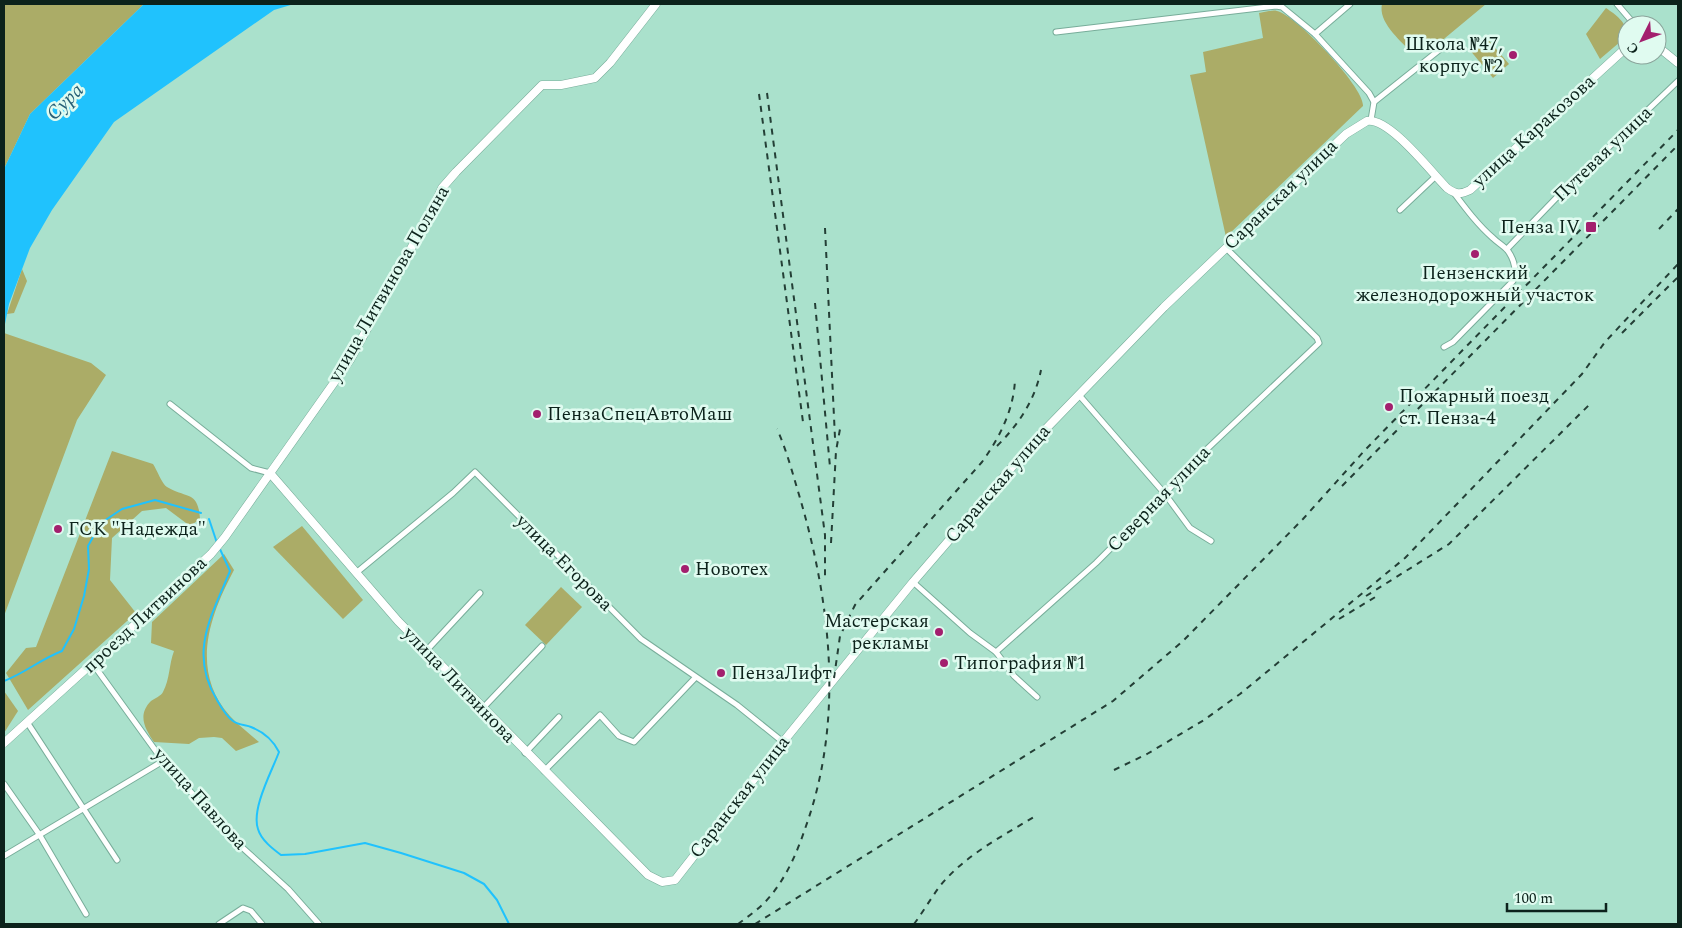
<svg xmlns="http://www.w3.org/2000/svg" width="1682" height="928" viewBox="0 0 1682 928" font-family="Spectral,serif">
<rect width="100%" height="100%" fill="#aae1cc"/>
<!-- green -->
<g fill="#abac67">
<path d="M4 4H144L30 114 4 169Z"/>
<path d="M1382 4H1486L1433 48 1410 51C1399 39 1378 22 1382 4Z"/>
<path d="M1606 8C1616 15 1627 22 1627 36L1600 59 1586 34Z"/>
<path d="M1269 11C1271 11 1274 10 1277 11 1296 15 1365 88 1363 106L1226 237 1190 75 1206 72 1203 52 1263 38 1259 13Z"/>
<path d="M1485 36 1509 64 1493 78 1469 49Z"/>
<path d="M22 269 27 281 14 313 7 314Z"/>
<path d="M4 333 91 363 106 375 77 420 4 616Z"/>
<path d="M112 451 153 464C157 470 162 484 167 487 187 499 198 490 200 519L190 526 166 508 142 511 112 538 110 580 136 613 28 710 6 673 26 648 36 647Z"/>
<path d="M302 526 363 600 343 619 273 547Z"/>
<path d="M224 554 234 570C209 617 190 671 230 716 239 726 250 734 259 742L236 751 222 738 214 737 199 738 189 744 154 742C145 729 137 715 151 701 155 698 161 696 163 692 170 679 169 664 174 651L151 643 152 622Z"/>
<path d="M561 587 582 607 546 645 525 625Z"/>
<path d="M4 691 18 711 4 733Z"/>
</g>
<!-- water -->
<path fill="#20c2fd" d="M144 4H294L274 10 114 122 52 210 30 248 9 304 4 329V169L30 114Z"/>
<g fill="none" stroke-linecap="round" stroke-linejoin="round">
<!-- stream -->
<g stroke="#20c2fd" stroke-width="2">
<path d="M209 519 217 543"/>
<path d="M219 547 230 571C212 615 188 653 217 700 221 707 226 716 233 721 238 725 246 725 251 727 264 732 273 740 279 752 272 771 251 809 258 829 261 840 273 849 281 855L305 854 365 843 401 853 464 873 484 884 497 900 509 924"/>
<path d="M4 681C25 673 41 659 62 651L74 629 84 596 89 569 88 546 101 523 122 509 155 500 201 513"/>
</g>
<defs>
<g id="street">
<path d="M1617 4 1635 25"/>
<path d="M1056 32 1276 6 1282 7 1315 34 1369 93 1374 102 1371 120"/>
<path d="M1315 34 1350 4"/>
<path d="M1374 102 1443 47"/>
<path d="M1400 210 1436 176"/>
<path d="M1507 249 1562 192 1678 81"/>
<path d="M1444 347 1453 342 1513 281C1517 270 1515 261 1508 251 1504 246 1498 243 1493 238 1478 225 1466 209 1454 193"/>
<path d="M1079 395 1165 494 1190 528 1211 541"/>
<path d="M170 404 251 468 270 473"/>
<path d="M356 573 453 493 475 472 641 639 737 705 783 742"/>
<path d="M913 582 970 633 996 652 1014 676 1037 697"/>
<path d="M426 651 480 593"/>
<path d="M996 652 1096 563 1165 494 1188 467 1319 343 1317 338 1226 248"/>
<path d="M93 664 163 761 234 840 288 889 319 924"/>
<path d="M482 709 542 646"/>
<path d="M27 722 117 860"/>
<path d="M525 753 559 717"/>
<path d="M544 771 600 715 619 736 634 742 695 678"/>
<path d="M4 784 39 834 86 914"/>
<path d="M4 856 163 761"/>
<path d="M219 924 243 908 251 911 262 924"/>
</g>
<g id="secondary">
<path d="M1657 46 1678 63"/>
<path d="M270 473 398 621 648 875 662 882 675 880 783 742 913 582 1038 437 1164 307 1346 134 1367 121C1389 117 1431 172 1447 188 1455 194 1460 195 1470 190L1627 47"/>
<path d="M4 743 151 610 211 554 225 537 350 360 432 210 442 188 456 172 542 85H561L595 78 610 63 656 4"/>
</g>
</defs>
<!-- street casing -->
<use href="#street" stroke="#78ad9a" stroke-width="7"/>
<!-- secondary casing -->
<use href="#secondary" stroke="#78ad9a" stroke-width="9"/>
<!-- street -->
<use href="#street" stroke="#fff" stroke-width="5"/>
<!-- secondary -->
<use href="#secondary" stroke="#fff" stroke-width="8"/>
<!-- rail -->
<g stroke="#243f36" stroke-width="2" stroke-dasharray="6 6" stroke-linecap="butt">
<path d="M767 93 825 535V580"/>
<path d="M759 94 803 422"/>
<path d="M825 228 835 438"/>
<path d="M1659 229 1678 209"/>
<path d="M815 303 830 467"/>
<path d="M1622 333 1678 277"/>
<path d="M997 446C1019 424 1035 400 1041 370"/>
<path d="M1342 486 1678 145"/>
<path d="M831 543 836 451 840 429"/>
<path d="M1366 596 1449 544 1589 405"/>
<path d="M1339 619 1377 596"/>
<path d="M834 678 840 636 855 605 982 462C1000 437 1014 409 1015 379"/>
<path d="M1114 770 1147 754 1204 720 1240 694 1405 558 1582 374 1605 342 1678 264"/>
<path d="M738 924C750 915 763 906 772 894 788 874 798 850 806 826 844 719 831 605 800 498 793 475 787 451 777 429"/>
<path d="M755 924 1113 701 1183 641 1303 519 1365 450 1678 130"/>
<path d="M914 924C923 912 931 898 940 886 965 855 1003 836 1037 815"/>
</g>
</g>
<!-- markers -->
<g fill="#a31f6e" stroke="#e0fbf0" stroke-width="2">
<circle cx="1513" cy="55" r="5"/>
<rect x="1585" y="221" width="12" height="12" rx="2.5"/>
<circle cx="1475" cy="254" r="5"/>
<circle cx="1389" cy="407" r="5"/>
<circle cx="537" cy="414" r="5"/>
<circle cx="58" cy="529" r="5"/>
<circle cx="685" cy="569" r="5"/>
<circle cx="939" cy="632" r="5"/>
<circle cx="944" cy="663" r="5"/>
<circle cx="721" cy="673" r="5"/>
</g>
<g text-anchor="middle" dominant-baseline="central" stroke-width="5" stroke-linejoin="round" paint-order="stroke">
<!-- poi labels -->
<g font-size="19" fill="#0c221b" stroke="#e0fbf0" text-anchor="start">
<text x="1503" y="44" text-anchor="end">Школа №47,<tspan x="1503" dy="22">корпус №2</tspan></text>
<text x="1580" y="227" text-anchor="end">Пенза IV</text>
<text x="1475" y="273" text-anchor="middle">Пензенский<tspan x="1475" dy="22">железнодорожный участок</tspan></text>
<text x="1399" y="396">Пожарный поезд<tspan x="1399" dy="22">ст. Пенза-4</tspan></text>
<text x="547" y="414">ПензаСпецАвтоМаш</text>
<text x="68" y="529">ГСК "Надежда"</text>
<text x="695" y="569">Новотех</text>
<text x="929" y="621" text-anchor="end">Мастерская<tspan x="929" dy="22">рекламы</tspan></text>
<text x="954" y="663">Типография №1</text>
<text x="731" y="673">ПензаЛифт</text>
</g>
<!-- street labels -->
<g font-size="19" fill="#0c221b" stroke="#e0fbf0">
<text transform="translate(1534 131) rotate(-42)">улица Каракозова</text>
<text transform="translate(1603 154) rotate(-44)">Путевая улица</text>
<text transform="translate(1281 195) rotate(-44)">Саранская улица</text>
<text transform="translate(389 284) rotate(-60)">улица Литвинова Поляна</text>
<text transform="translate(998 484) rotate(-49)">Саранская улица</text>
<text transform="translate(1159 499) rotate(-46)">Северная улица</text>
<text transform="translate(564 563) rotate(45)">улица Егорова</text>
<text transform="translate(145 615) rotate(-43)">проезд Литвинова</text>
<text transform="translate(459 685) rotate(46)">улица Литвинова</text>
<text transform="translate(740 797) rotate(-52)">Саранская улица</text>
<text transform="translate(200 799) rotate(48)">улица Павлова</text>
</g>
<!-- water labels -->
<g font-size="20" font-style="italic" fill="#265f77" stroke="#e0fbf0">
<text transform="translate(65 102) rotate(-45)">Сура</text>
</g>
</g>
<!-- border -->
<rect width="1682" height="928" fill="none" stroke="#0c221b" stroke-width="10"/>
<!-- north arrow -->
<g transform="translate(1642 40) rotate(228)"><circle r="24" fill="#e0fbf0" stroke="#8ba49b"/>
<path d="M0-4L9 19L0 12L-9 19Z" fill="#a31f6e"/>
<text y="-8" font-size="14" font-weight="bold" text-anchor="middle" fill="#0c221b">С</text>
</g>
<!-- scale -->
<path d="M1507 903v8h99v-8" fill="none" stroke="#0c221b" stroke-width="2.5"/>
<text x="1514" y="903" font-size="15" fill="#0c221b" stroke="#e0fbf0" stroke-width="4" paint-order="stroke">100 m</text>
</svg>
